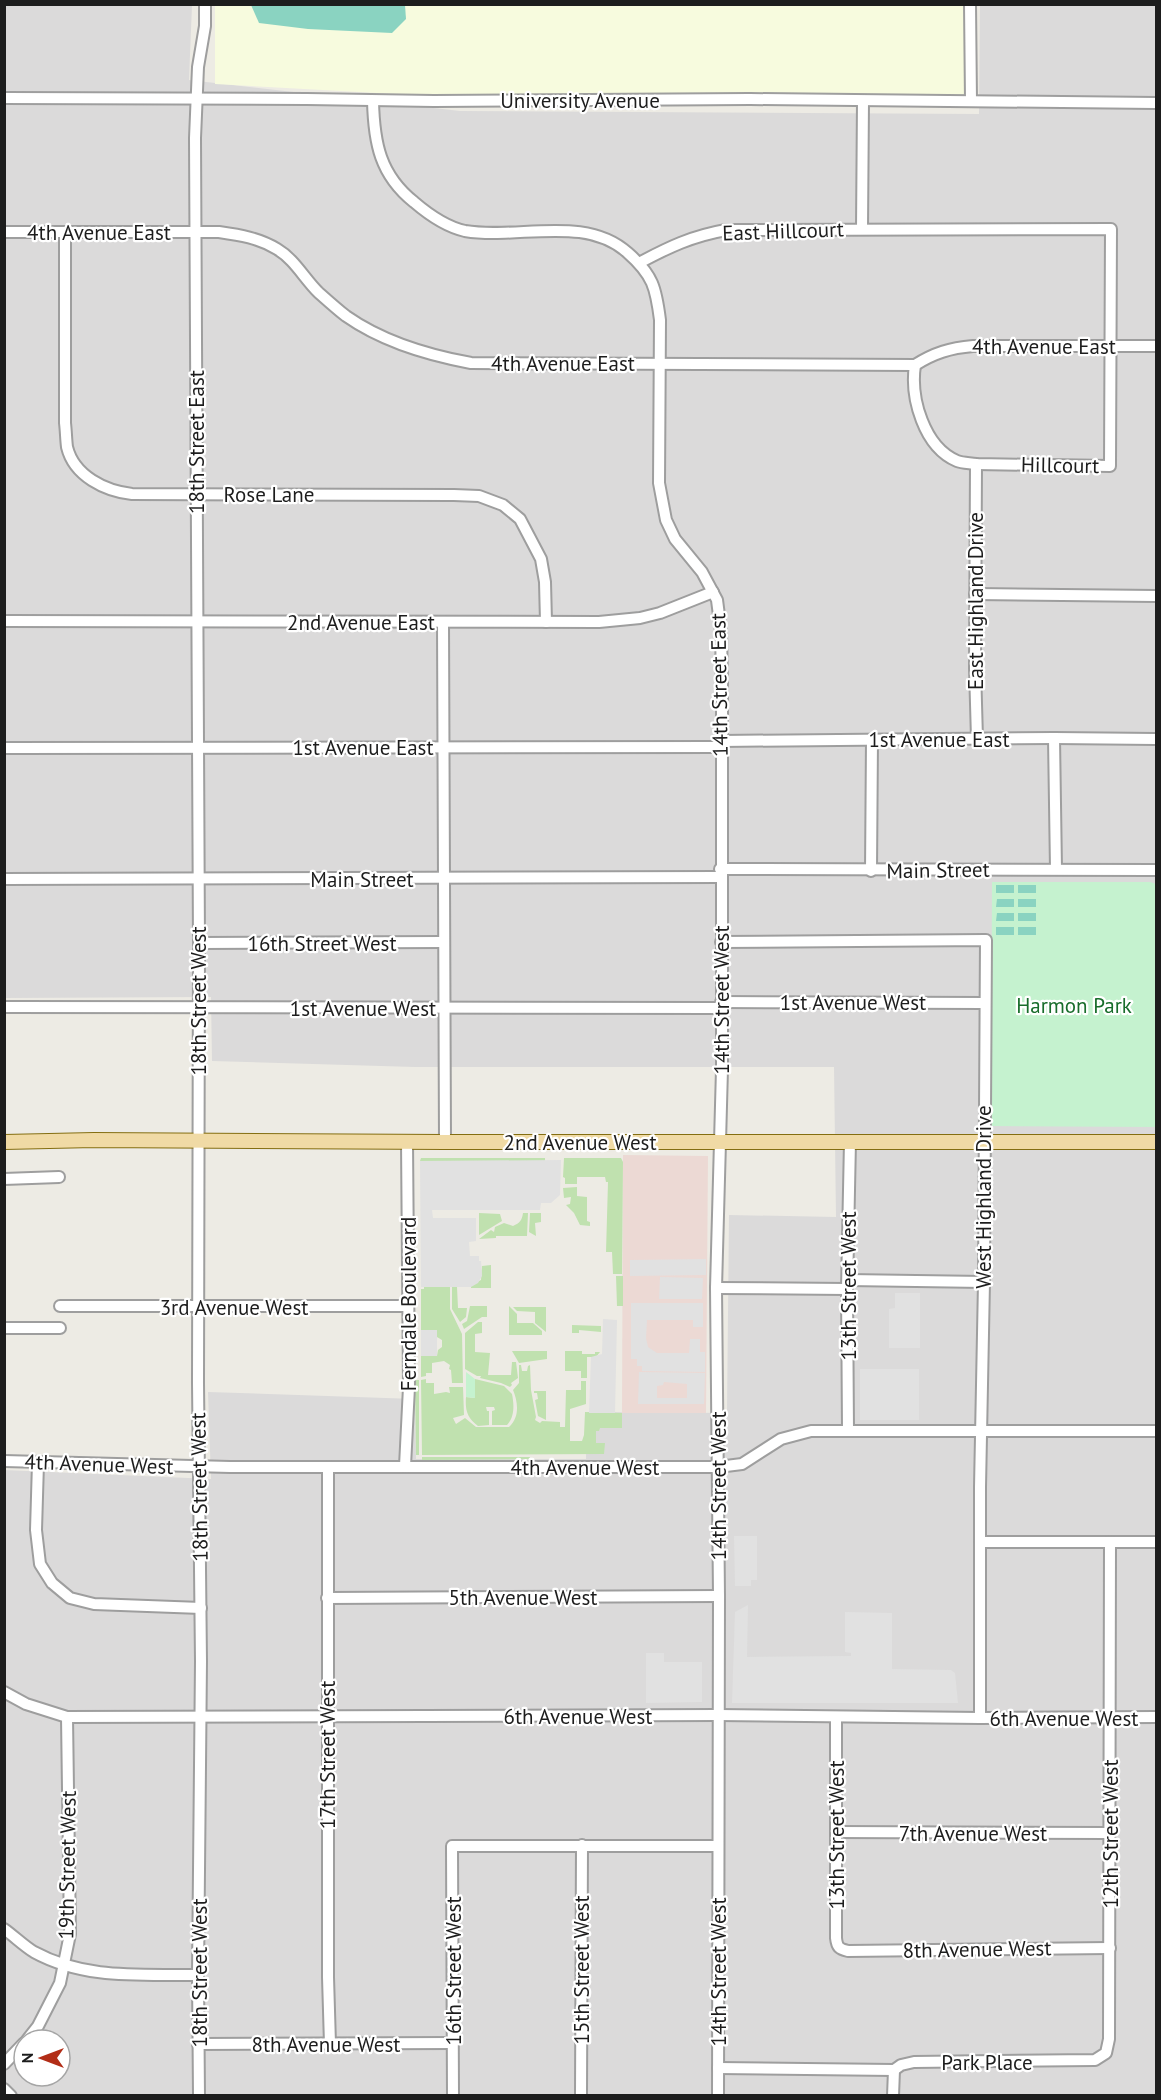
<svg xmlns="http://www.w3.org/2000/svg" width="1161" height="2100" viewBox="0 0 1161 2100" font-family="'PT Sans',sans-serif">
<rect width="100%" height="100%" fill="#edebe4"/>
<!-- residential -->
<path fill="#dbdada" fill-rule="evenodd" d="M5 5H192L189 80 460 111 979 114 980 5H1156V2095H5L4 1470 211 1479 208 1392 415 1399 416 1459H586L587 1412 727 1413 729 1215 836 1217 834 1067H415L212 1061 211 997 5 998ZM24 2040H60V2076H24Z"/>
<!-- commercial -->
<path fill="#ecd9d4" d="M623 1155 708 1156 706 1413H622Z"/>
<!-- education -->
<path fill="#f7fbde" d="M215 5H967L964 101 505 100 215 84Z"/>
<!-- grass -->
<g fill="#c0e1af">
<path d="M421 1158H545V1161H420Z"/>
<path d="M564 1158H621L623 1162 622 1274H613L612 1252H606L608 1182H606L605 1177H577V1184H565V1178L563 1177Z"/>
<path d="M577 1187V1196L587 1197V1221L590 1222V1226L580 1225 574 1213 566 1205 570 1204 571 1197 564 1198 563 1188Z"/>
<path d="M479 1213 500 1214 502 1221 479 1235Z"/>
<path d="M523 1213H528L527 1236H496V1238L479 1239 491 1230 494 1232 495 1227 504 1223 513 1226C520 1223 522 1220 523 1213Z"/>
<path d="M530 1213H541V1222L535 1223 536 1236 529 1232Z"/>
<path d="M491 1265V1288H471V1285L481 1280 482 1266Z"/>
<path d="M616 1276H623V1306H617Z"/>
<path d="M424 1287H450V1309L462 1334 463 1383H452L451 1370 449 1369 450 1365 444 1361 432 1363V1373H426V1376L421 1377V1356H437L438 1350 442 1347V1340L437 1337V1330H421V1289H424Z"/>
<path d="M452 1287H457L458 1308H467L466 1317 460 1322 452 1309Z"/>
<path d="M470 1306H487V1317H482L464 1329 462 1324 467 1321Z"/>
<path d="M509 1306 517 1314V1323H533L542 1331V1335H509Z"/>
<path d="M513 1307H546V1332L535 1323V1312L517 1311Z"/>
<path d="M478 1322H482V1333L475 1334V1352L490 1353 488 1375H511L512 1362H516L518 1378 511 1383 512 1385 510 1387 501 1383 480 1378 481 1376H477L465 1369V1333Z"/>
<path d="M572 1325 601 1326V1332L579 1330V1333H572Z"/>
<path d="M512 1351H547V1359L519 1363Z"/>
<path d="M565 1351H582V1354H595V1352H600L596 1357H587V1378H581V1371H565Z"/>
<path d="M519 1365H521L522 1371H527L528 1366 530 1365 531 1390 536 1417 535 1420 540 1423 542 1421 560 1422V1427H565L566 1390H581V1381H586V1404L570 1409V1441H582L584 1435 585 1412 622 1413V1428H600L599 1431H596V1443H605L604 1454 422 1455 421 1380 426 1379V1383H434V1394L446 1392 450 1393 449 1387H463L464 1415 453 1418 456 1424 465 1418 476 1427H509C520 1417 518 1402 513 1390L519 1383Z"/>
<path d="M475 1379 504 1386 512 1394C514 1404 515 1417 507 1425H492V1411L495 1410 494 1407H486L487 1411H489V1425L478 1426C467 1418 465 1410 466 1397L475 1398Z"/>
<path d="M415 1380H419V1455H416Z"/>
<path d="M534 1391H546V1420L538 1416 535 1400 538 1399 537 1393H534Z"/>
<path d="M422 1457H530L529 1459 422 1460Z"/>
</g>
<!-- park -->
<g fill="#c5f2cf">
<path d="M992 882H1150L1156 884V1127L991 1126Z"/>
<path d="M466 1372 475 1379V1398L466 1397Z"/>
</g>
<!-- pitch -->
<g fill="#8ad3c1">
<path d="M251 5H405L406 19 392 33 308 29 259 23Z"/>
<rect x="996" y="885" width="18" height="8"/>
<rect x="1018" y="885" width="18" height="8"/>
<path d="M997 899H1014V907H996Z"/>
<rect x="1018" y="899" width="18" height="8"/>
<path d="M997 913H1014V921H996Z"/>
<rect x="1018" y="913" width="18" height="8"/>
<rect x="996" y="927" width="18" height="8"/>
<rect x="1018" y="927" width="18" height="8"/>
</g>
<!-- parking -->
<g fill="#e1e1e1" fill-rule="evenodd">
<path d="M561 1160 560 1195 551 1203H541L540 1210H432L433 1218H476V1241L469 1242 470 1256H479V1261H481L482 1276 478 1283 471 1287H421L420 1161Z"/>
<path d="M706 1259V1275L630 1276V1260Z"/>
<path d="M660 1277 703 1278 702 1299H659Z"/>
<path d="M895 1293H920V1348H889V1309L895 1308Z"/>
<path d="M631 1303H703V1327H693V1320H647L646 1338 648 1347 657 1353H689L690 1339H700V1352H705V1372L642 1371V1366H637V1359H631Z"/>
<path d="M603 1319 617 1320 615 1413H589L591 1357 602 1354Z"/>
<rect x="421" y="1330" width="16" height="26"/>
<rect x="860" y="1369" width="59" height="51"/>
<path d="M639 1372 705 1373 704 1404H638ZM664 1382 687 1384V1398H657V1386L663 1385Z"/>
<path d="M734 1536H757V1580H751V1586H735Z"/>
<path d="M748 1605 747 1657 851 1656V1653L845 1652V1612L892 1613V1669L951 1670 955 1673 958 1703H732L735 1612Z"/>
<path d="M646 1653H664V1662H702V1702L646 1703Z"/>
</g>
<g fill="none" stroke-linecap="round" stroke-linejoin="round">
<defs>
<g id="minor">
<path d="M970 4 971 101"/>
<path d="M4 98 307 99 434 101 750 99 1156 103"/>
<path d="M373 101C374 143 380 175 414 202 428 214 447 227 465 231 518 240 585 214 628 253 653 275 656 288 660 320L659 483 666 520 675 539 702 572 717 600 721 631 722 685V1069L716 1288 719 1596 718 2096"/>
<path d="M862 228 863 101"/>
<path d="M4 232H219C240 235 259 238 277 249 294 259 304 278 318 292 327 300 337 309 346 316 383 342 427 355 471 363L915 365C934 353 950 348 973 346H1156"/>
<path d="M65 232V423C66 431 66 439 67 447 74 476 105 491 132 494L454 495 479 496 503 505 520 519 541 559 545 582 546 622"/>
<path d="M639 263C669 247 692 236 726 230L1111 229 1110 466 976 464C970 463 962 463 957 461 924 447 910 398 915 365"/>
<path d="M976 464 975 668 977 739"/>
<path d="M975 594 1156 596"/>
<path d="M4 621 599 622 640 618 660 613 713 592"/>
<path d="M443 622 445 1142"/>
<path d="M1054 738 1056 869"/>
<path d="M721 741 1054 738 1156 739"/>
<path d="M4 748 721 747"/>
<path d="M720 869 1156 870"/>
<path d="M871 871 872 740"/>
<path d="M4 879 720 877"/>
<path d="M721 942 986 940 984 1282 980 1487V1718"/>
<path d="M199 943 444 942"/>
<path d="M721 1002 985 1003"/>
<path d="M4 1007 721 1008"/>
<path d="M4 1179 59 1177"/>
<path d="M848 1280 984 1282"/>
<path d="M716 1288 847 1289"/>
<path d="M60 1306H408"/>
<path d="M4 1328H60"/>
<path d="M848 1430 847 1289 850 1141"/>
<path d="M4 1461 230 1467H718L742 1464 781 1439 811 1431H1156"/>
<path d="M38 1463 36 1530 40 1564 52 1583 70 1598 94 1604 201 1608"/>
<path d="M405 1466 409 1387 407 1141"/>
<path d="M328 1467V1977L330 2044"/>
<path d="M980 1542H1156"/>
<path d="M327 1598 719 1596"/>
<path d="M4 1692 26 1704 67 1717 718 1715 980 1718 1156 1717"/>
<path d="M836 1717V1938C837 1947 839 1949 848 1951L1110 1948"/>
<path d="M837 1832 1110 1833"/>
<path d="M4 1929C14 1936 24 1946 34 1952 85 1980 142 1974 198 1975"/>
<path d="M27 2040 38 2026 60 1983 70 1934 67 1717"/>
<path d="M198 2044 453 2043"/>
<path d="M4 2064 24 2043"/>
<path d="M718 2068 894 2070"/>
<path d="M894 2070 901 2065 914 2062 1095 2060 1106 2053 1109 2039 1110 1542"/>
<path d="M4 2089 11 2096"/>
<path d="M199 2096 198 1975 201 1661 198 1383 199 943 195 138 198 67 205 26V4"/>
<path d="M453 2096 452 1846H718"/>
<path d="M581 2096 582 1845"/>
<path d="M893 2096 894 2070"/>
</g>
<path id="major" d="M4 1142 94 1140 445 1142H1156"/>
</defs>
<!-- minor casing -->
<use href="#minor" stroke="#9e9e9e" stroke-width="14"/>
<!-- major casing -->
<use href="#major" stroke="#846e11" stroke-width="16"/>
<!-- minor -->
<use href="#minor" stroke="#fff" stroke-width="10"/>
<!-- major -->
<use href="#major" stroke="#f0daa5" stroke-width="14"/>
</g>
<g text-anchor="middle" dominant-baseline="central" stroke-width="4.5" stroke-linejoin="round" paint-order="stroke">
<!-- street labels -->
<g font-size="21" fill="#1d1d1d" stroke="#fff">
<text x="580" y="100">University Avenue</text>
<text transform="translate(783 231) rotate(-2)">East Hillcourt</text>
<text x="99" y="232">4th Avenue East</text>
<text x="1044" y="346">4th Avenue East</text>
<text x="563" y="363">4th Avenue East</text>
<text transform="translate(196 442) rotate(-90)">18th Street East</text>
<text transform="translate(1060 465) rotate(1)">Hillcourt</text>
<text x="269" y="494">Rose Lane</text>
<text transform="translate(975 601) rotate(-90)">East Highland Drive</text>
<text x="361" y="622">2nd Avenue East</text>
<text transform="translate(719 685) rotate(-91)">14th Street East</text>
<text x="939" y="739">1st Avenue East</text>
<text x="363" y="747">1st Avenue East</text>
<text transform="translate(938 870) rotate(-1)">Main Street</text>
<text x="362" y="879">Main Street</text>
<text x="322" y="943">16th Street West</text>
<text transform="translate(721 1000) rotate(-90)">14th Street West</text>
<text transform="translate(198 1001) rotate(-90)">18th Street West</text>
<text x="853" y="1002">1st Avenue West</text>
<text x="363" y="1008">1st Avenue West</text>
<text x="580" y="1142">2nd Avenue West</text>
<text transform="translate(983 1197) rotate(-90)">West Highland Drive</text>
<text transform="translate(848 1286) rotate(-90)">13th Street West</text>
<text transform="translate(408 1304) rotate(-90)">Ferndale Boulevard</text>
<text x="234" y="1307">3rd Avenue West</text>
<text transform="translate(99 1464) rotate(2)">4th Avenue West</text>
<text x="585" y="1467">4th Avenue West</text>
<text transform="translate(718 1486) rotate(-90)">14th Street West</text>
<text transform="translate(199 1487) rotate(-91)">18th Street West</text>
<text x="523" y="1597">5th Avenue West</text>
<text x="578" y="1716">6th Avenue West</text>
<text x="1064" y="1718">6th Avenue West</text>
<text transform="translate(327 1755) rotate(-90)">17th Street West</text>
<text x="973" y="1833">7th Avenue West</text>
<text transform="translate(1110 1834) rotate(-90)">12th Street West</text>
<text transform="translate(836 1835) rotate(-90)">13th Street West</text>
<text transform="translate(67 1865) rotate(-89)">19th Street West</text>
<text transform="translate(977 1949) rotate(-1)">8th Avenue West</text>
<text transform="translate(581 1970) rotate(-90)">15th Street West</text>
<text transform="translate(453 1971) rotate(-90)">16th Street West</text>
<text transform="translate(718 1972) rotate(-90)">14th Street West</text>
<text transform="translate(199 1973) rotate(-90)">18th Street West</text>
<text x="326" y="2044">8th Avenue West</text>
<text x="987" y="2062">Park Place</text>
</g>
<!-- park labels -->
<g font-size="21" fill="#186d2b" stroke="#fff">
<text x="1074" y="1005">Harmon Park</text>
</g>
</g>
<!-- border -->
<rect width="1161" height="2100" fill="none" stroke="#1d1d1d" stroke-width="12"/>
<!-- north arrow -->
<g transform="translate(42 2058) rotate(270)"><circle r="28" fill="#ffffff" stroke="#a5a5a5" stroke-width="1.5"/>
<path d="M0-4.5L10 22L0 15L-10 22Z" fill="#b22d17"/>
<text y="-9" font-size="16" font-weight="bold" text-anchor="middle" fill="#1d1d1d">N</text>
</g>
</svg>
